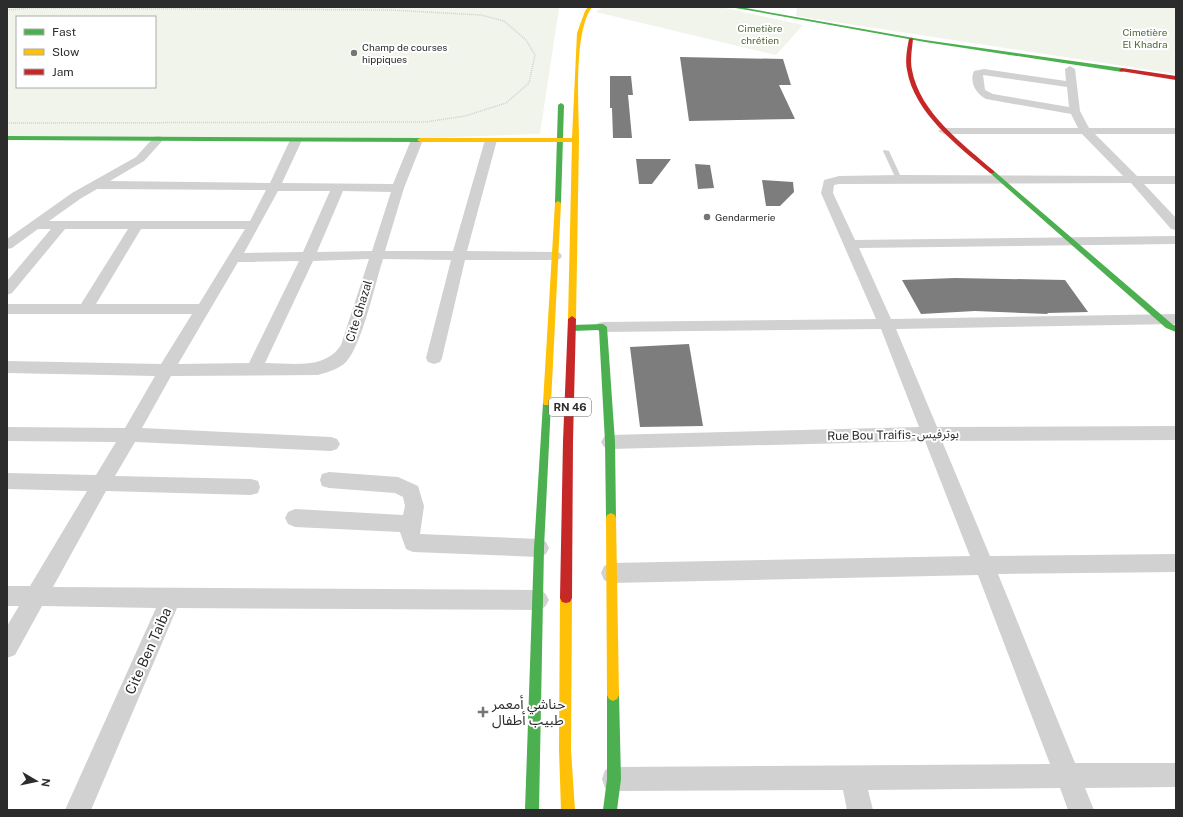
<svg xmlns="http://www.w3.org/2000/svg" width="1183" height="817" viewBox="0 0 1183 817" font-family="'Public Sans','Noto Sans Arabic',sans-serif">
<rect width="100%" height="100%" fill="#fff"/>
<!-- green -->
<g fill="#f0f4ea" fill-rule="evenodd">
<path d="M7 7H520L559 8 540 134 425 138 7 137ZM17 17H155V87H17Z"/>
<path d="M603 7H720L803 25 776 55 596 12Z"/>
<path d="M797 7H1176V74L796 16Z"/>
</g>
<!-- building -->
<g fill="#7d7d7d">
<path d="M680 57 783 59 791 85H779L795 119 689 121Z"/>
<path d="M610 76H631L633 95H628L632 138H613L612 108H610Z"/>
<path d="M636 159H671L652 184H639Z"/>
<path d="M695 164 710 165 714 188 698 189Z"/>
<path d="M762 180 793 182 794 192 780 206H766Z"/>
<path d="M955 278 1065 280 1088 312 1047 313 1048 314 975 311 921 314 902 280Z"/>
<path d="M689 344 703 426 640 427 630 347Z"/>
</g>
<g fill="none" stroke-linecap="round" stroke-linejoin="round">
<!-- path -->
<path stroke="#d1d1d1" stroke-width="1.5" stroke-dasharray="1 1" stroke-linecap="butt" d="M7 10 32 8 390 10 481 15 504 21 526 40 535 55 529 83 506 103 465 116 426 122 7 123"/>
<!-- lane -->
<path fill="#d1d1d1" fill-rule="evenodd" d="M884 150 889 151 902 179 901 180 896 179 883 151Z"/>
<!-- street -->
<g fill="#d1d1d1" fill-rule="evenodd">
<path d="M1070 66 1075 69 1080 111 1089 128H1176V134H1095L1137 176H1176V184H1144L1176 218V230L1171 229 1131 183 839 184 834 185 833 193 855 240 1176 236V244L859 248 891 319 1176 314V324L896 329 937 427 1176 426V440L942 441 990 556 1176 554V572L998 574 1075 763H1176V787L1085 788 1094 810H1068L1060 788 868 790 873 810H847L843 790 614 791 605 788 602 779 605 770 614 767 1050 764 978 575 611 583 604 580 601 573 604 566 611 563 970 556 925 441 610 449 604 447 601 442 604 437 610 435 919 427 881 329 603 332 598 331 595 327 598 323 603 322 876 319 821 193 824 180 839 176 899 175 1123 176 1082 134H944L938 131 944 128H1078L1071 114 986 99C976 94 969 82 974 71L984 69 1066 81 1065 69ZM983 75 1067 87 1069 107 993 94 985 90Z"/>
<path d="M158 136 162 137 164 139 144 161 110 181 270 183 290 140 292 138H300L302 140 282 183 393 184 411 140 413 138H421L423 140 404 188 385 251H453L485 140 487 138H495L497 140 467 251 555 252 560 253 562 256 560 259 555 260H465L442 358 440 362 434 364 428 362 426 358 451 260 383 259C375 284 362 345 346 362 339 369 328 372 318 375L171 376 142 428 331 437 337 439 340 444 337 449 331 451 135 442 115 476 251 479 258 481 260 487 258 493 251 495 106 491 53 587 538 590 545 593 549 600 545 607 538 610 177 608 91 810H65L156 608 42 606 15 655 7 658V626L19 606H7V586H30L87 491 7 489V473L96 475 116 442 7 441V427L125 428 155 376 7 373V361L161 364 192 314H7V304H81L128 229H65L12 293 7 295V281L51 229H38L12 248 7 249V239L72 193 136 157 154 137ZM97 189 266 190 250 221H49L80 199ZM278 191H330L303 252 244 253ZM343 191 391 192 372 251 317 252ZM141 229H245L199 304H96ZM369 259 341 345C325 370 292 363 265 363L313 261ZM299 261 249 363 178 364 238 262Z"/>
<path d="M329 472 398 477 418 486 424 506 420 534 539 539 546 542 549 548 546 554 539 557 413 552 406 549 400 532 295 527 288 524 285 518 288 512 295 509 403 515 405 506 403 497 395 493 329 488 322 486 320 480 322 474Z"/>
</g>
<!-- fast -->
<g fill="#4caf50" fill-rule="evenodd">
<path d="M730 7H740L925 40 1122 68 1125 70 1122 72 925 42Z"/>
<path d="M561 103 564 105 561 203 558 205 555 203 558 105Z"/>
<path d="M7 136 420 138 423 140 420 142 7 140Z"/>
<path d="M990 171H994L1172 324 1176 326V332L1166 328 990 173Z"/>
<path d="M603 324 607 327 615 442 616 518 615 521 611 523 607 521 606 518 605 442 599 330 572 331 568 328 572 325Z"/>
<path d="M547 400 550 401 551 403 544 548 539 810H525L534 548 543 403 544 401Z"/>
<path d="M613 689 617 691 619 695 621 779 617 810H603L607 779V695L609 691Z"/>
</g>
<!-- slow -->
<g fill="#ffc107" fill-rule="evenodd">
<path d="M588 7H592C573 33 579 108 579 140 578 200 577 260 576 319L572 322 568 319 572 142H420L417 140 420 138H572L577 33 585 11Z"/>
<path d="M558 201 561 203 551 403 550 405H544L543 403 555 203Z"/>
<path d="M611 513 615 515 616 518 619 695 617 699 613 701 609 699 607 695 606 518 607 515Z"/>
<path d="M566 593 570 594 572 598 571 750 575 810H561L559 750 560 598 562 594Z"/>
</g>
<!-- jam -->
<g fill="#c62828" fill-rule="evenodd">
<path d="M911 38 913 39C912 49 910 60 912 70 920 113 963 144 994 171V173H990C959 147 914 113 907 70 905 60 907 49 909 39Z"/>
<path d="M1122 68 1176 76V80L1120 71 1119 70Z"/>
<path d="M572 316 576 319 573 441 572 598 570 602 566 603 562 602 560 598 563 441 568 319Z"/>
</g>
</g>
<!-- markers -->
<g fill="#767676" stroke="#fff" stroke-width="1.5">
<circle cx="354" cy="53" r="4"/>
<circle cx="707" cy="217" r="4"/>
<path d="M481 706h4v4h4v4h-4v4h-4v-4h-4v-4h4z"/>
</g>
<g text-anchor="middle" dominant-baseline="central" stroke-width="4" stroke-linejoin="round" paint-order="stroke">
<!-- far-park labels -->
<g font-size="10" fill="#516939" stroke="#fff">
<text x="760" y="28">Cimetière<tspan x="760" dy="12">chrétien</tspan></text>
<text x="1145" y="32">Cimetière<tspan x="1145" dy="12">El Khadra</tspan></text>
</g>
<!-- far-poi labels -->
<g font-size="10" fill="#2c2c2c" stroke="#fff" text-anchor="start">
<text x="362" y="47">Champ de courses<tspan x="362" dy="12">hippiques</tspan></text>
<text x="715" y="217">Gendarmerie</text>
</g>
<!-- shield labels -->
<rect fill="#fff" stroke="#6b6b6b" stroke-width="1" x="549" y="398" width="42" height="18" rx="3"/>
<g font-size="11" font-weight="bold" fill="#2c2c2c">
<text x="570" y="407">RN 46</text>
</g>
<!-- street labels -->
<g font-size="12" fill="#2c2c2c" stroke="#fff">
<text transform="translate(359 311) rotate(-73)">Cite Ghazal</text>
<text transform="translate(893 435) rotate(-1)">Rue Bou Traifis- بوترفيس</text>
</g>
<!-- near-street labels -->
<g font-size="14" fill="#2c2c2c" stroke="#fff">
<text transform="translate(148 651) rotate(-66)">Cite Ben Taiba</text>
</g>
<!-- near-poi labels -->
<g font-size="14" fill="#2c2c2c" stroke="#fff" text-anchor="start">
<text x="492" y="704">حناشي أمعمر<tspan x="492" dy="16">طبيب أطفال</tspan></text>
</g>
</g>
<!-- border -->
<rect width="1183" height="817" fill="none" stroke="#2c2c2c" stroke-width="16"/>
<!-- legend -->
<rect x="16" y="16" width="140" height="72" fill="#ffffff" stroke="#ababab"/>
<rect x="24" y="29" width="20" height="6" fill="#4caf50" stroke="#ababab"/>
<text x="52" y="36" font-size="12" fill="#2c2c2c">Fast</text>
<rect x="24" y="49" width="20" height="6" fill="#ffc107" stroke="#ababab"/>
<text x="52" y="56" font-size="12" fill="#2c2c2c">Slow</text>
<rect x="24" y="69" width="20" height="6" fill="#c62828" stroke="#ababab"/>
<text x="52" y="76" font-size="12" fill="#2c2c2c">Jam</text>
<!-- north arrow -->
<g transform="translate(36 781) rotate(99)" stroke="#ffffff" stroke-width="3" paint-order="stroke">
<path d="M0-3L7 15L0 10L-7 15Z" fill="#2c2c2c"/>
<text y="-6" font-size="11" font-weight="bold" text-anchor="middle" fill="#2c2c2c">N</text>
</g>
</svg>
